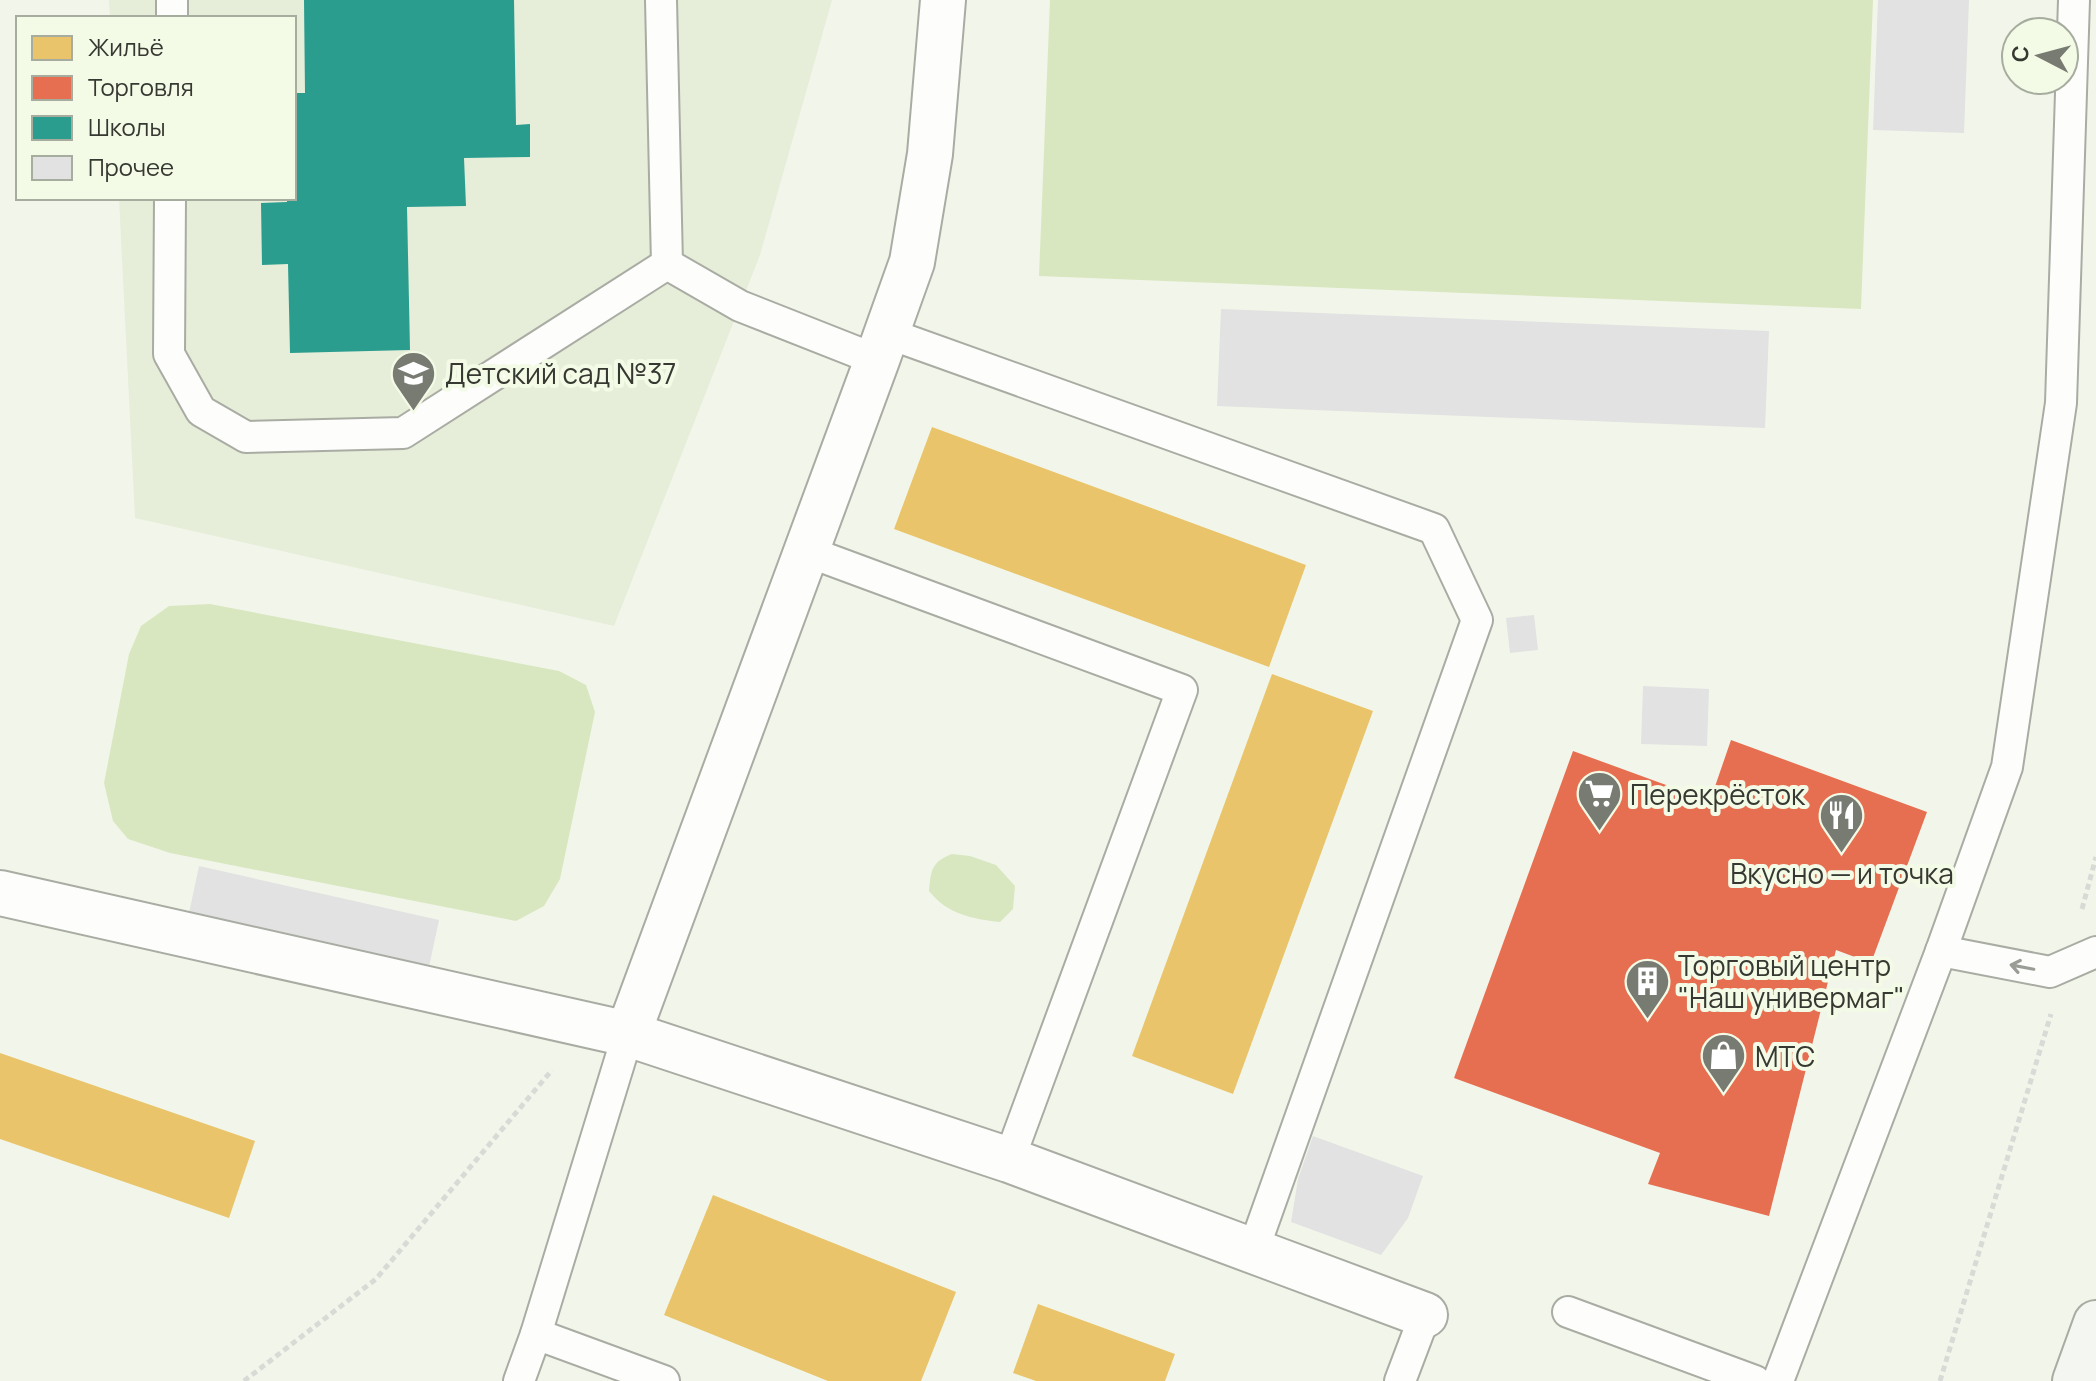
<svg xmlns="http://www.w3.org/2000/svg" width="2096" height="1381" viewBox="0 0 2096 1381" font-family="Manrope,sans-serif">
<rect width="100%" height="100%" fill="#f2f6ea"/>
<!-- built -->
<path fill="#e6edd9" d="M109 0H832L760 255 614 626 135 518 119 198H294V18H110Z"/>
<!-- green -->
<g fill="#d9e7c0">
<path d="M1050 0H1873L1861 309 1039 276Z"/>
<path d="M210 604 559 671 586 685 595 712 560 879 544 906 516 921 170 853 128 839 113 821 104 783 129 654 141 626 169 606Z"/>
<path d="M952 854 970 856 996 865 1015 886 1013 909 1000 922C972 919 947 914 929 891 931 871 931 862 952 854Z"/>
</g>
<!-- homes -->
<g fill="#e9c46a">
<path d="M932 427 1306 565 1269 667 894 529Z"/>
<path d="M1272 674 1373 711 1233 1094 1132 1056Z"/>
<path d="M0 1053 255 1141 229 1218 0 1139Z"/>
<path d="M713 1195 956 1292 921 1381H828L664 1315Z"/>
<path d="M1038 1304 1175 1354 1165 1381H1036L1013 1373Z"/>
</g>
<!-- shops -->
<path fill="#e76f51" d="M1731 740 1927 812 1871 963 1836 950 1769 1216 1648 1184 1660 1153 1454 1078 1573 751 1710 801Z"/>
<!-- schools -->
<path fill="#2a9d8f" d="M304 0H514L516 125 530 124V157L464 158 466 206 407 207 410 350 290 353 288 264 262 265 261 203 287 202V198H294V93H305Z"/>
<!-- building -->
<g fill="#e1e2e1">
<path d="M1878 0H1969L1964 133 1873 130Z"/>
<path d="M1221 309 1769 331 1765 428 1217 406Z"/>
<path d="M1534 615 1538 650 1510 653 1506 618Z"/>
<path d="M1643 686 1709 689 1707 746 1641 744Z"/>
<path d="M199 866 439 920 429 967 189 913Z"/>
<path d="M1313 1136 1423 1176 1408 1218 1381 1255 1291 1222 1298 1179Z"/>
</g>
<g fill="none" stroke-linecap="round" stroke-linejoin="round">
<defs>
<g id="service">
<path d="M661 0 667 264 740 306 877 360"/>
<path d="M172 18V0"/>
<path d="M170 198 169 354 201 411 246 437 403 433 667 264"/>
<path d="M887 333 1434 529 1477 620 1253 1251"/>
<path d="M806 551 1182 690 1009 1160"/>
<path d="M1941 951 2050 972 2096 952"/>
<path d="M1568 1312 1755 1381"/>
<path d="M536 1334 664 1381"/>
<path d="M519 1381 536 1334 628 1034"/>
<path d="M1400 1381 1425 1315"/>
<path d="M1778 1381 1941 951 2007 767 2061 403 2074 0"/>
</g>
<path id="minor" d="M628 1034 1009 1160 1425 1315"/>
<path id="tertiary" d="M0 893 628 1034 877 360 912 262 930 154 943 0"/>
<path id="secondary" d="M2075 1381 2096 1323"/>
</defs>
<!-- service casing -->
<use href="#service" stroke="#a9aca3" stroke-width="34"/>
<!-- minor casing -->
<use href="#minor" stroke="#a9aca3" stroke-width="48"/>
<!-- tertiary casing -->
<use href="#tertiary" stroke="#a9aca3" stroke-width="48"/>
<!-- secondary casing -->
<use href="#secondary" stroke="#a9aca3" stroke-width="48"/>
<!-- path -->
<g stroke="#d8dad6" stroke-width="5" stroke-dasharray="6 4" stroke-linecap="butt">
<path d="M2082 909 2096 857"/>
<path d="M244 1381 376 1279 552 1070"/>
<path d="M1940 1381 2051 1014"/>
</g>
<!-- service -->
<use href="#service" stroke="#fdfefc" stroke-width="30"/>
<!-- minor -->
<use href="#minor" stroke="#fdfefc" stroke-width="44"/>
<!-- tertiary -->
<use href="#tertiary" stroke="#fdfefc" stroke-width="44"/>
<!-- secondary -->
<use href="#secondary" stroke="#f4f6f1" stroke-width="44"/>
</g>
<!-- one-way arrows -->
<defs><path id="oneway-shaft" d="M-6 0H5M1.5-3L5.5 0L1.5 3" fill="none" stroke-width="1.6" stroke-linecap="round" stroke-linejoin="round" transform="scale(2)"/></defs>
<use stroke="#9a9c96" href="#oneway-shaft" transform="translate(2022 967) rotate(-169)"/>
<!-- icons -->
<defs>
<symbol id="school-pin" viewBox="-11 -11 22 30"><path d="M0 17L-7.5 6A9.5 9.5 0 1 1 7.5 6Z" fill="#787b72" stroke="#f3fae6"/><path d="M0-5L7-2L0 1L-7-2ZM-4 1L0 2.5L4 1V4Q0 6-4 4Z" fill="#fff"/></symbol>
<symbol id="supermarket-pin" viewBox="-11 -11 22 30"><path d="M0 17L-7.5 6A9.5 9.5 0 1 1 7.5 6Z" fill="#787b72" stroke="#f3fae6"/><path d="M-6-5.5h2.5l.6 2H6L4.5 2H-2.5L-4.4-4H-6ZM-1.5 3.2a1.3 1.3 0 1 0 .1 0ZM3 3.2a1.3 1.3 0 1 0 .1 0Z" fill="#fff"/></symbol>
<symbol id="restaurant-pin" viewBox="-11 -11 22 30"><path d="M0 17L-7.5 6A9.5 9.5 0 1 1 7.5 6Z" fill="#787b72" stroke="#f3fae6"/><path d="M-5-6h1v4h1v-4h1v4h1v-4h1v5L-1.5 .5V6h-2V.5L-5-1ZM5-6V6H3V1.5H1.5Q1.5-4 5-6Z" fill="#fff"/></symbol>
<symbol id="building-pin" viewBox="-11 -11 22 30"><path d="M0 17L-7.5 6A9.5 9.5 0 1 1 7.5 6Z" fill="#787b72" stroke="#f3fae6"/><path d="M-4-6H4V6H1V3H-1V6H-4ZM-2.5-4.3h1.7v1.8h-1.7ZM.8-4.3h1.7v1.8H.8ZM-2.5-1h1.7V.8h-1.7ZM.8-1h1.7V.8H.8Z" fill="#fff"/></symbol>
<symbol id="shop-pin" viewBox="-11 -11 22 30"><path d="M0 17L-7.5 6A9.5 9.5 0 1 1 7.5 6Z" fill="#787b72" stroke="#f3fae6"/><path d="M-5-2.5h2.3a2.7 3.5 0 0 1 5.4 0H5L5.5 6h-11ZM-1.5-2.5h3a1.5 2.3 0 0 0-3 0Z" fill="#fff"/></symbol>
</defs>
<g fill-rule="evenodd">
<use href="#school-pin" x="388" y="348" width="51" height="69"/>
<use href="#supermarket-pin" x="1574" y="768" width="51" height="69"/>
<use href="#restaurant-pin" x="1816" y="790" width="51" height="69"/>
<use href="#building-pin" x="1622" y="956" width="51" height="69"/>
<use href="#shop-pin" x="1698" y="1030" width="51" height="69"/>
</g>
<g text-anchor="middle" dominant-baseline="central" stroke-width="8" stroke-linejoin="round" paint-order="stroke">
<!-- poi labels -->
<g font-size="28" fill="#363931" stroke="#f3fae6" text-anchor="start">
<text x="445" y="373">Детский сад №37</text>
<text x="1630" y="794">Перекрёсток</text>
<text x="1842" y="873" text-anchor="middle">Вкусно — и точка</text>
<text x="1678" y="965">Торговый центр<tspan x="1678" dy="32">"Наш универмаг"</tspan></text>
<text x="1755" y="1056">МТС</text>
</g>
</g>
<!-- legend -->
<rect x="16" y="16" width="280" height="184" fill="#f3fae6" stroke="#a7ad9e" stroke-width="2"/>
<rect x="32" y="36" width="40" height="24" fill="#e9c46a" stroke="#a7ad9e" stroke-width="2"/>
<text x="88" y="56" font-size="24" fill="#363931">Жильё</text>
<rect x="32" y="76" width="40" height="24" fill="#e76f51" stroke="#a7ad9e" stroke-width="2"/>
<text x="88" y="96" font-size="24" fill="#363931">Торговля</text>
<rect x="32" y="116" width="40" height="24" fill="#2a9d8f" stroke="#a7ad9e" stroke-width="2"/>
<text x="88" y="136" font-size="24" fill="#363931">Школы</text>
<rect x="32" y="156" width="40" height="24" fill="#e1e2e1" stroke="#a7ad9e" stroke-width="2"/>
<text x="88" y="176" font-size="24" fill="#363931">Прочее</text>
<!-- north arrow -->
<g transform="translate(2040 56) rotate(276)"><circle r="38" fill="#f3fae6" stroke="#a7ad9e" stroke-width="2"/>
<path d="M0-6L14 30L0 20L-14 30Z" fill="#787b72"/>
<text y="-12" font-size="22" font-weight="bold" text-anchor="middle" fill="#363931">С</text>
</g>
</svg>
